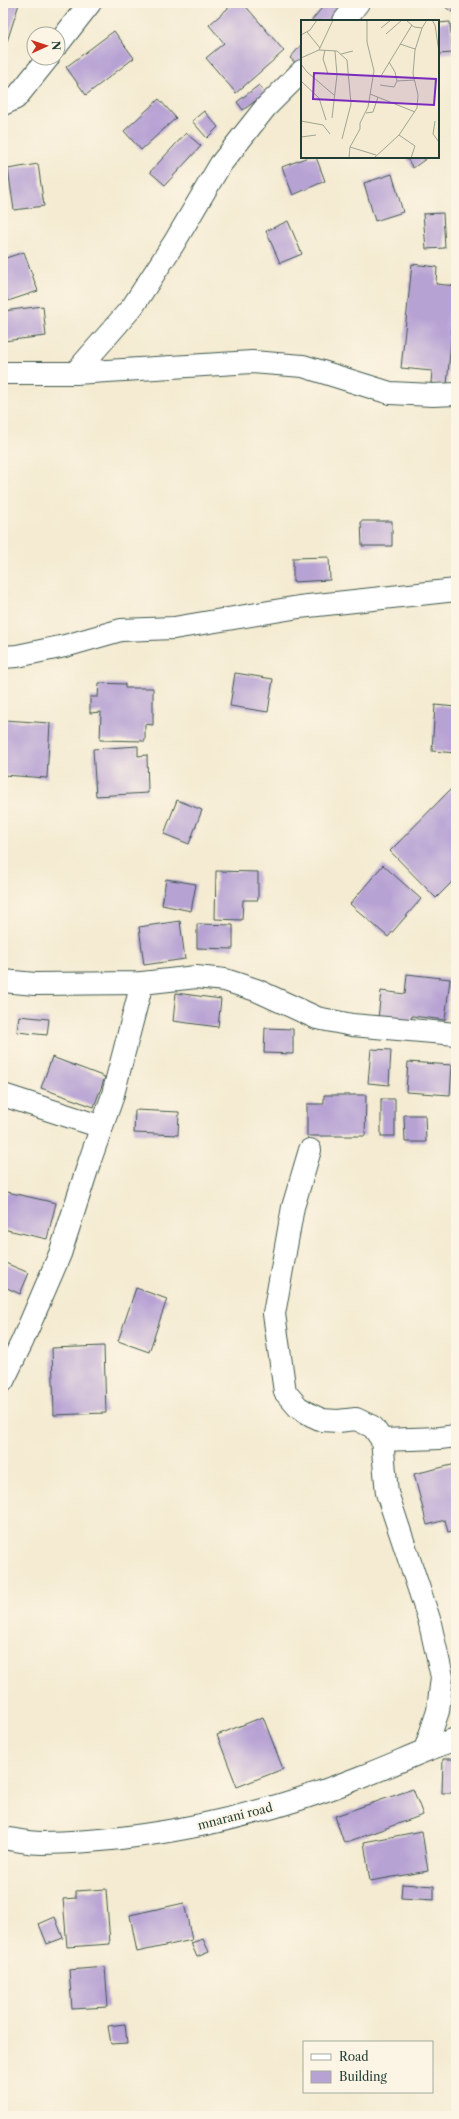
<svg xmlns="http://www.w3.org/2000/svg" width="459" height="2119" viewBox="0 0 459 2119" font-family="'Libre Caslon Text',serif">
<rect width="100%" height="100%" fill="#fcf5e5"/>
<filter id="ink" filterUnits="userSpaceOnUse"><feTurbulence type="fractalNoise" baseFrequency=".025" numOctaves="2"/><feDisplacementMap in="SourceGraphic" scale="8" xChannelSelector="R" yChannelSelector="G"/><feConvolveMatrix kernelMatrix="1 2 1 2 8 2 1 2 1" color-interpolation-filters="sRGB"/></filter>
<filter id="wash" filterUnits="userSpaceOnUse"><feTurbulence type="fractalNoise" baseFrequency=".012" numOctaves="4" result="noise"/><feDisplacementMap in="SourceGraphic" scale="16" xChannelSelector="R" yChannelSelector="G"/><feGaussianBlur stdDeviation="0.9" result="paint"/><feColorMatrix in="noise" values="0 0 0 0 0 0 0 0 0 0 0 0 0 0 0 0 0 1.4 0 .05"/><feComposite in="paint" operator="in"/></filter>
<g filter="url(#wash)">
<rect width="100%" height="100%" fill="#f4ebd2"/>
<g id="blocks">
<!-- building -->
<g fill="#b7a2d4">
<path d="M3 3 19 4 4 51 3 50Z"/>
<path d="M234 3H243L284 51 236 93 206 58 224 43 209 25Z"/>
<path d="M326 3H338L344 8 333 21H311Z"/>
<path d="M440 3H456V7L452 12Z"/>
<path d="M450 22 453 53 438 54V23Z"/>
<path d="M114 31 134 58 86 95 66 67Z"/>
<path d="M302 44V58L297 64 290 58Z"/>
<path d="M259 85 265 94 243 110 237 102Z"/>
<path d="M159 99 176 118 141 150 124 131Z"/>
<path d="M204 111 218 127 207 138 192 121Z"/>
<path d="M186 133 201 146 165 185 150 172Z"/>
<path d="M308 157H316L325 181 293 195 282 167Z"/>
<path d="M406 157H427V158L413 168Z"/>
<path d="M38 164 44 206 14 210 8 169Z"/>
<path d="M392 174 403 212 375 221 364 183Z"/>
<path d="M443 213 445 248 426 249 423 214Z"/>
<path d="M288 221 302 254 280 263 266 231Z"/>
<path d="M24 252 38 291 8 301 3 285V259Z"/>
<path d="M412 264 437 267 436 284 456 286 447 385 431 383 432 371 401 368Z"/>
<path d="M43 306 46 336 3 341V311Z"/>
<path d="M361 521H392V546H362Z"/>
<path d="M329 557 330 580 293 582V558Z"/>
<path d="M235 673 273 679 268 712 230 706Z"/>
<path d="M99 683 125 684V688H153V725L145 724V741L100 740 101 712 90 713V697H98Z"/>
<path d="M435 705 456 707V753L432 751Z"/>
<path d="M4 720 50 723 47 778 3 775Z"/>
<path d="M138 746V756L147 755 148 793 96 796 93 749Z"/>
<path d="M451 789 456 794V878L436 898 390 851Z"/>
<path d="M177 800 202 810 189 844 164 834Z"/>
<path d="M383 865 421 899 388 937 350 904Z"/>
<path d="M216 871 258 872V900H243L242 920 215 919Z"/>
<path d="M166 879 196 884 191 911 162 905Z"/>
<path d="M180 921 185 959 144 965 139 927Z"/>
<path d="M197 924 233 925V949L197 948Z"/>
<path d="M407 974 450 979 445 1020 412 1016 411 1023 378 1019 381 991 405 994Z"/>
<path d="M176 993 221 999 218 1027 173 1021Z"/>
<path d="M19 1016 49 1019 47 1035 17 1032Z"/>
<path d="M265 1028 293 1029V1054L264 1053Z"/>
<path d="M371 1049 391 1050 389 1085 368 1083Z"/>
<path d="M52 1057 105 1077 94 1107 41 1088Z"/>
<path d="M408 1062 452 1065 450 1095 406 1092Z"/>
<path d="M324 1095H366L365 1136H307V1104H324Z"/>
<rect x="381" y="1099" width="14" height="37"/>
<path d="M135 1110 179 1112 178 1135 134 1133Z"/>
<path d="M404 1115H425L426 1142H405Z"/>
<path d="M3 1191 56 1203 47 1239 3 1229Z"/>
<path d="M3 1262 29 1273 20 1294 3 1286Z"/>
<path d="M136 1288 167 1299 149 1352 118 1341Z"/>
<path d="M104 1346 106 1413 54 1415 52 1348Z"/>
<path d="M456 1464V1530L448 1532 445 1520 427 1525 414 1474Z"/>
<path d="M263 1717 283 1769 237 1787 217 1735Z"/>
<path d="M443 1759H456V1793H442Z"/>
<path d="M413 1789 423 1815 344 1843 335 1816Z"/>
<path d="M422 1831 428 1871 370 1881 364 1842Z"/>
<path d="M402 1884 434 1886V1900L401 1898Z"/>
<path d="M106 1889 110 1944 67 1947 63 1899 76 1898V1891Z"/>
<path d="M184 1903 192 1940 137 1952 130 1915Z"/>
<path d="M55 1917 63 1938 47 1944 39 1924Z"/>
<path d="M203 1939 209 1952 197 1957 191 1943Z"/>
<path d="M105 1967 108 2007 72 2009 69 1970Z"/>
<path d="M125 2024 127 2043 111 2044 108 2026Z"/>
</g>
</g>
</g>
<g filter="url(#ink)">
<use href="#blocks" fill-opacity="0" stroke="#3f574c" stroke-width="1"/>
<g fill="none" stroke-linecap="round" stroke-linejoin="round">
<defs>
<g id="street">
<path d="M344 21 358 3"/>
<path d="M58 44 90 3"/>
<path d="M3 104 16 98 48 58"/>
<path d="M3 373H75L252 362 303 366 390 393 433 395 456 394"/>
<path d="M75 373 133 306 174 243 220 165 265 108 302 71"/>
<path d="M3 657 17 656 65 646 121 630 174 628 299 607 456 590"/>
<path d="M3 981 35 984 142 983 196 977 225 980 256 990 317 1018 352 1025 456 1034"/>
<path d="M3 1095 102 1127"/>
<path d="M310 1150 293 1207 274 1314 285 1392 298 1407 311 1415 322 1420 338 1421 356 1419 373 1427 382 1440 387 1493 429 1619 442 1677 438 1711 425 1750"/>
<path d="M3 1381 22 1342 60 1254 90 1160 112 1098 142 983"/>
<path d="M382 1440 440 1438 456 1436"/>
<path d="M3 1838C16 1840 29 1843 42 1843 147 1842 263 1816 361 1777 393 1765 423 1750 456 1739"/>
</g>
</defs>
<!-- street casing -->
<use href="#street" stroke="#3f574c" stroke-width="24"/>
<!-- street -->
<use href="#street" stroke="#fff" stroke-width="22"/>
</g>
</g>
<g text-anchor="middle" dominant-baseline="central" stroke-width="4" stroke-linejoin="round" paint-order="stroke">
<!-- street labels -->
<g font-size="12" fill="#1f3d34" stroke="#fcf5e5">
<text transform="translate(235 1816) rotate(-14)">mnarani road</text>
</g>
</g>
<!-- overview -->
<g transform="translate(301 20)">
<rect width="138" height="138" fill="#f4ebd2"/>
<path fill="none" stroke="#9fa593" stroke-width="1" d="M105 0 113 7 121 8M131 0 134 5 138 32M80 8 90 0M6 12 19 28M85 14 101 0M0 15 9 10 16 0M99 24 114 29M18 30 36 31 46 40 50 84 41 119M24 30 22 39 27 54M40 34 52 31M0 38 18 30 32 0M88 42 94 52 96 61M0 44 6 52 33 75M80 56 111 5M0 61 18 78 25 100M79 65 93 67 96 61 114 60M69 74 114 92M65 93 72 92 77 77M31 98 36 55 34 31M0 101 22 105 29 114M134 101 132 114 138 122M98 115 114 126 110 138M0 117 15 115M49 127 75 135M48 138 49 127 59 109V103L67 87 73 51 66 22V0M73 138 98 115 116 88 117 75 112 54 114 30 121 8 126 0"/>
<path fill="#7b2cbf" fill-opacity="0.15" stroke="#7b2cbf" stroke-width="2" d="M13 53 135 59 133 85 12 79Z"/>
<rect width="138" height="138" fill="none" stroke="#1f3d34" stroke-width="2"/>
</g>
<!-- margin -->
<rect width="459" height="2119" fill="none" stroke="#fcf5e5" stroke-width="16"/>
<!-- legend -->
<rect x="303" y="2041" width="130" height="52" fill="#fcf5e5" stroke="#a4ab9e"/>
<rect x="311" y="2054" width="20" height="6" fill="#ffffff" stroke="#a4ab9e"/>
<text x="339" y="2061" font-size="12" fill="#1f3d34">Road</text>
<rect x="311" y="2071" width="20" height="12" fill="#b7a2d4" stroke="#a4ab9e"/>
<text x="339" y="2081" font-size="12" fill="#1f3d34">Building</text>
<!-- north arrow -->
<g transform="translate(46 46) rotate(87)"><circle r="19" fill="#fcf5e5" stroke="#a4ab9e"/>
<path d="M0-3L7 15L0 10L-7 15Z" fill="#c8321e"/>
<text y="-6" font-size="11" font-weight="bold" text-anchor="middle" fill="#1f3d34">N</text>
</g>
</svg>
